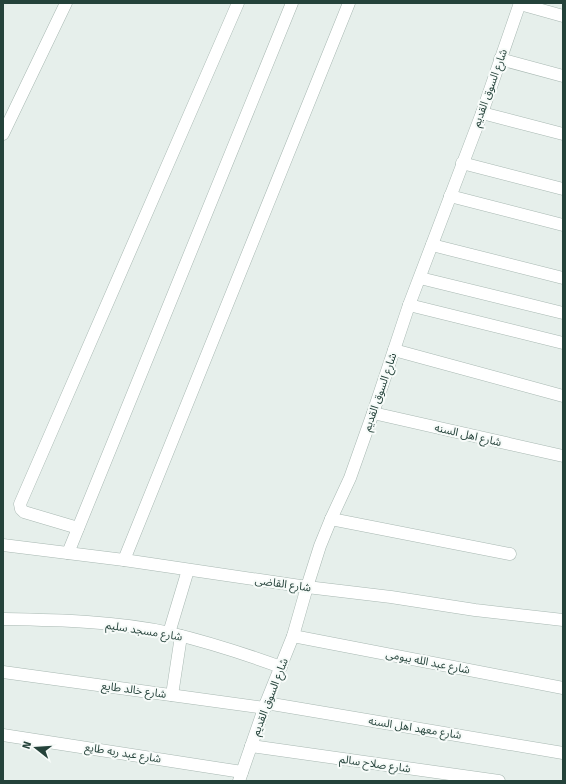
<svg xmlns="http://www.w3.org/2000/svg" width="566" height="784" viewBox="0 0 566 784" font-family="'Fira Sans','Noto Sans Arabic',sans-serif">
<rect width="100%" height="100%" fill="#e6efeb"/>
<g fill="none" stroke-linecap="round" stroke-linejoin="round">
<defs>
<g id="minor">
<path d="M520 4 563 16"/>
<path d="M500 59 563 76"/>
<path d="M482 113 563 134"/>
<path d="M3 134 66 3"/>
<path d="M462 163 563 189"/>
<path d="M450 196 563 225"/>
<path d="M432 245 563 278"/>
<path d="M420 278 563 313"/>
<path d="M409 305 563 343"/>
<path d="M394 350 563 396"/>
<path d="M373 413 563 456"/>
<path d="M331 519 510 554"/>
<path d="M78 528 24 512 21 509 20 504 238 3"/>
<path d="M3 545 124 560 307 587 391 597 475 610 563 620"/>
<path d="M68 553 292 3"/>
<path d="M124 560 349 3"/>
<path d="M3 619C57 620 117 621 170 633 208 642 245 654 281 667"/>
<path d="M169 633 188 570"/>
<path d="M293 636 563 688"/>
<path d="M3 672 265 708"/>
<path d="M172 695 181 636"/>
<path d="M266 703 563 753"/>
<path d="M3 735 242 772"/>
<path d="M251 746 499 781"/>
<path d="M239 781 266 703 293 636 307 587 320 546 331 519 350 478 373 413 409 305 482 113 520 3"/>
</g>
</defs>
<!-- minor casing -->
<use href="#minor" stroke="#a8b8b2" stroke-width="13"/>
<!-- minor -->
<use href="#minor" stroke="#fff" stroke-width="12"/>
</g>
<g text-anchor="middle" dominant-baseline="central" stroke-width="4" stroke-linejoin="round" paint-order="stroke">
<!-- street labels -->
<g font-size="11" fill="#24423a" stroke="#f7fbf9">
<text transform="translate(490 88) rotate(-70)">شارع السوق القديم</text>
<text transform="translate(380 392) rotate(-71)">شارع السوق القديم</text>
<text transform="translate(468 435) rotate(13)">شارع اهل السنه</text>
<text transform="translate(283 584) rotate(8)">شارع القاضى</text>
<text transform="translate(144 631) rotate(9)">شارع مسجد سليم</text>
<text transform="translate(428 662) rotate(11)">شارع عبد الله بيومى</text>
<text transform="translate(134 690) rotate(8)">شارع خالد طايع</text>
<text transform="translate(270 697) rotate(-69)">شارع السوق القديم</text>
<text transform="translate(415 728) rotate(9)">شارع معهد اهل السنه</text>
<text transform="translate(123 753) rotate(9)">شارع عبد ربه طايع</text>
<text transform="translate(375 764) rotate(8)">شارع صلاح سالم</text>
</g>
</g>
<!-- border -->
<rect width="566" height="784" fill="none" stroke="#24423a" stroke-width="8"/>
<!-- north arrow -->
<g transform="translate(36 748) rotate(287)" stroke="#f7fbf9" stroke-width="3" paint-order="stroke">
<path d="M0-3L7 15L0 10L-7 15Z" fill="#24423a"/>
<text y="-6" font-size="11" font-weight="bold" text-anchor="middle" fill="#24423a">N</text>
</g>
</svg>
